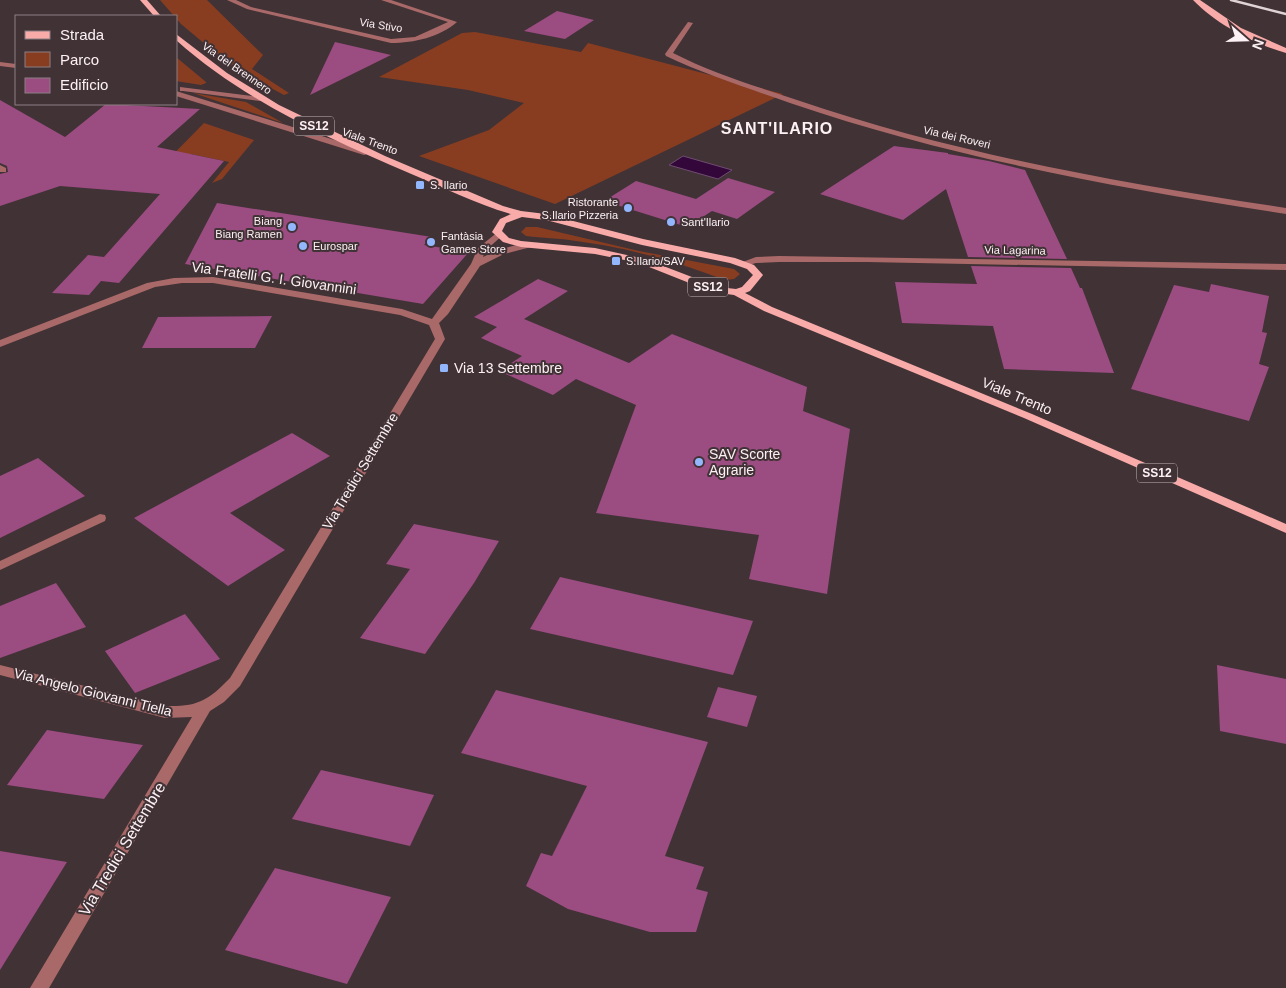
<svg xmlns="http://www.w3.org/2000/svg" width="1286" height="988" viewBox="0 0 1286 988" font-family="Arial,sans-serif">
<rect width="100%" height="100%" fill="#413236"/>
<!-- green -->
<g fill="#883d21">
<path d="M160 0H207L263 55 252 69 289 93 284 95 236 69 218 55 181 24Z"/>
<path d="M475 32 581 52 588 43 783 94 555 204 419 156 489 130 524 103 468 90 379 77 462 33Z"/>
<path d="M176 57 206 82V83L201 85 176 81Z"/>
<path d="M193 93 246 102 283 123Z"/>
<path d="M204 123 254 140 222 179 212 183 229 162 191 154 143 185Z"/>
<path d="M526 227H537L639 251 734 269 740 274 734 279 725 280C674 261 630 248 576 241 559 238 543 238 526 236L521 232Z"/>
</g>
<!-- water -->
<path fill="#33073a" stroke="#6f4d72" d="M683 156 732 170 718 179 669 165Z"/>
<!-- building -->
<g fill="#9b4c81">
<path d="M557 11 594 20 565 39 524 31Z"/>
<path d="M335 42 391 55 310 95Z"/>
<path d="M0 100 65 137 106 104 200 109 157 147 224 161 119 283 101 281 89 295 52 293 88 255 104 257 160 194 60 186 0 206V174L8 172 7 166 0 163Z"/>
<path d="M894 146 948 153V154L989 161 1025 170 1067 259 968 257 946 189 903 220 820 194Z"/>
<path d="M728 178 775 192 737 219 712 211 687 227 604 201 636 181 696 199Z"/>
<path d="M217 203 432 237 424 245 469 252 423 304 185 264Z"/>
<path d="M971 266 1071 268 1080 288H1082L1114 373 1004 369 993 326 902 323 895 282 977 284Z"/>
<path d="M538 279 568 291 524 319 629 363 672 334 807 387 803 411 850 429 827 594 749 579 759 535 596 513 636 405 576 379 553 395 499 371 522 356 481 338 497 327 474 317Z"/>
<path d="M1211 284 1269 296 1262 332 1267 333 1259 364 1269 367 1249 421 1131 389 1174 285 1209 292Z"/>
<path d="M272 316 255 348H142L158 317Z"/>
<path d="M292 433 330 456 230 513 285 550 228 586 134 518Z"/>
<path d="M38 458 85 496 0 538V476Z"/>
<path d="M414 524 499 541 474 583 425 654 360 638 410 569 386 564Z"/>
<path d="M560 577 753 621 733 675 530 629Z"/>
<path d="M56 583 86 627 0 658V606Z"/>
<path d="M185 614 220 659 135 693 105 651Z"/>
<path d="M1217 665 1286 679V744L1220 731Z"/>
<path d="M718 687 757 696 747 727 707 717Z"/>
<path d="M496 690 708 742 665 856 704 867 696 889 708 892 696 932H650L568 909 526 886 541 853 552 856 587 786 461 753Z"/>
<path d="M47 730 96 738 143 745 104 799 7 785Z"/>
<path d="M321 770 434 795 410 846 292 819Z"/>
<path d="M0 851 67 862 0 970Z"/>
<path d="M275 868 391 897 347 984 225 950Z"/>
</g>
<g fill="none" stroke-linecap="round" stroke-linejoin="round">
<!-- minor -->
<g fill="#a96968" fill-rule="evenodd">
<path d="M227 0H236L251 7 391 39 415 37 448 22 381 0H391L457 22C440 37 414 43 391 43L247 9Z"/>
<path d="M688 22 693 23 673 53C712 73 755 86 797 100 955 154 1121 183 1286 208V214C1118 188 951 158 790 103 748 88 706 75 666 56L665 54Z"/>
<path d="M0 62 16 64V68L0 66Z"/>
<path d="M180 87 260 97 264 99 260 101 183 91H180Z"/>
<path d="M176 91 370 151 371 153 364 155 176 96Z"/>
<path d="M0 165 6 168V172H0Z"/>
<path d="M499 231 504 234 485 251 483 257 498 250 528 242 533 245 531 247 504 254 480 266 448 314 439 323 445 339 240 686 224 702 210 711 49 988H30L192 717 165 718 0 675V665L165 706C197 707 208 701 230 678L435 339 429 325 400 315 213 283H182L155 287 0 347V340L147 283 174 278 213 277 402 309 432 319 471 264 478 248Z"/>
<path d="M779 256 1286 264V270L867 262H779L756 263 745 266 740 263 756 257Z"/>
<path d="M100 514 105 515 106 518 105 521 0 570V561Z"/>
</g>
<!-- major -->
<g fill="#f9aba9" fill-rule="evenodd">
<path d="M140 0H147L161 16H154Z"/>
<path d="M1193 0H1200L1241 28 1286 48V53C1254 44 1216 24 1193 0Z"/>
<path d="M176 34 227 73 279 105 385 156 503 206 521 211 546 214 643 239 735 258 754 265 763 275 750 291 745 293 772 307 1032 414 1286 524V533L1024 418 764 311 734 295 712 292 639 263 595 254 521 247 503 242 492 232 500 219 511 214C476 204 442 187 409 173 327 138 243 100 176 40ZM522 217 546 220 642 245 730 263 747 269 753 275 742 287 736 289 718 287 645 259 595 248 521 241 509 238 502 231 506 223Z"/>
</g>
<!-- rail -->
<path stroke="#dfd3d6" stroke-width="2.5" d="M1231 0 1286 14"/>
</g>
<!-- markers -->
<g fill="#93b7fd" stroke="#413236" stroke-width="2">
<rect x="415" y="180" width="10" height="10" rx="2.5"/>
<circle cx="628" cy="208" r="5"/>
<circle cx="671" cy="222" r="5"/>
<circle cx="292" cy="227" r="5"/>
<circle cx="431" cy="242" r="5"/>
<circle cx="303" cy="246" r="5"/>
<rect x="611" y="256" width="10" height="10" rx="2.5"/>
<rect x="439" y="363" width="10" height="10" rx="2.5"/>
<circle cx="699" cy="462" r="5"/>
</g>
<g text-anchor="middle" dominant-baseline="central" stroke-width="4" stroke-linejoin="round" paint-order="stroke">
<!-- far-street labels -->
<g font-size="11" fill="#fcf1f4" stroke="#413236">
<text transform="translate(381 25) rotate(9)">Via Stivo</text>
<text transform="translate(237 68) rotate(35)">Via del Brennero</text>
<text transform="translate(957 137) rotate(13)">Via dei Roveri</text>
<text transform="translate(370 141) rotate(20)">Viale Trento</text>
<text transform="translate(1015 250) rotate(1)">Via Lagarina</text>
</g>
<!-- far-poi labels -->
<g font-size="11" fill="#fcf1f4" stroke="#413236" text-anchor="start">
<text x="430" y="185">S. Ilario</text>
<text x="618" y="202" text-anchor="end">Ristorante<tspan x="618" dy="13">S.Ilario Pizzeria</tspan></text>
<text x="282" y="221" text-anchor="end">Biang<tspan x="282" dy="13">Biang Ramen</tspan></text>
<text x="681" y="222">Sant'Ilario</text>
<text x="441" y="236">Fantàsia<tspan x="441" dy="13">Games Store</tspan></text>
<text x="313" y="246">Eurospar</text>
<text x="626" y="261">S.Ilario/SAV</text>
</g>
<!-- shield labels -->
<g fill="#413236" stroke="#c4b8bb" stroke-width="1">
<rect x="294" y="116.5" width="40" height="19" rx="4"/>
<rect x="688" y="277.5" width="40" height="19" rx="4"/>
<rect x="1137" y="463.5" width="40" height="19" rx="4"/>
</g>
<g font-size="12" font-weight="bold" fill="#fcf1f4">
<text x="314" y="126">SS12</text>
<text x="708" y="287">SS12</text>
<text x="1157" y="473">SS12</text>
</g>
<!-- street labels -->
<g font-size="14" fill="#fcf1f4" stroke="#413236">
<text transform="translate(274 278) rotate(8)">Via Fratelli G. I. Giovannini</text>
<text transform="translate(1017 396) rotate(23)">Viale Trento</text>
<text transform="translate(360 471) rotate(-59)">Via Tredici Settembre</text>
<text transform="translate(93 692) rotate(14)">Via Angelo Giovanni Tiella</text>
</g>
<!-- poi labels -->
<g font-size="14" fill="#fcf1f4" stroke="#413236" text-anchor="start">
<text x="454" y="368">Via 13 Settembre</text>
<text x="709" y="454">SAV Scorte<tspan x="709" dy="16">Agrarie</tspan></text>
</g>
<!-- far-district labels -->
<g font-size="16" font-weight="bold" letter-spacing="1" fill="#fcf1f4" stroke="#413236">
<text x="777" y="128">SANT'ILARIO</text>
</g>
<!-- near-street labels -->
<g font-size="16" fill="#fcf1f4" stroke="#413236">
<text transform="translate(122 849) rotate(-59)">Via Tredici Settembre</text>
</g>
</g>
<!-- legend -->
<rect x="15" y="15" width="162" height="90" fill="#413236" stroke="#8c7e82"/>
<rect x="25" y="31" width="25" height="8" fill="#f9aba9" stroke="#8c7e82"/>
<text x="60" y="40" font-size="15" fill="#fcf1f4">Strada</text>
<rect x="25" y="52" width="25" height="15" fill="#883d21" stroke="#8c7e82"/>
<text x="60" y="65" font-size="15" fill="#fcf1f4">Parco</text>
<rect x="25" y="78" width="25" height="15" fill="#9b4c81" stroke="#8c7e82"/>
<text x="60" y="90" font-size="15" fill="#fcf1f4">Edificio</text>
<!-- north arrow -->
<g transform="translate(1246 40) rotate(110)" stroke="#413236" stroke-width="4" paint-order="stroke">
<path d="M0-4L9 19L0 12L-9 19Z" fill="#fcf1f4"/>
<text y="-8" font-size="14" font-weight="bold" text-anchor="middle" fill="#fcf1f4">N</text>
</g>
</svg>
